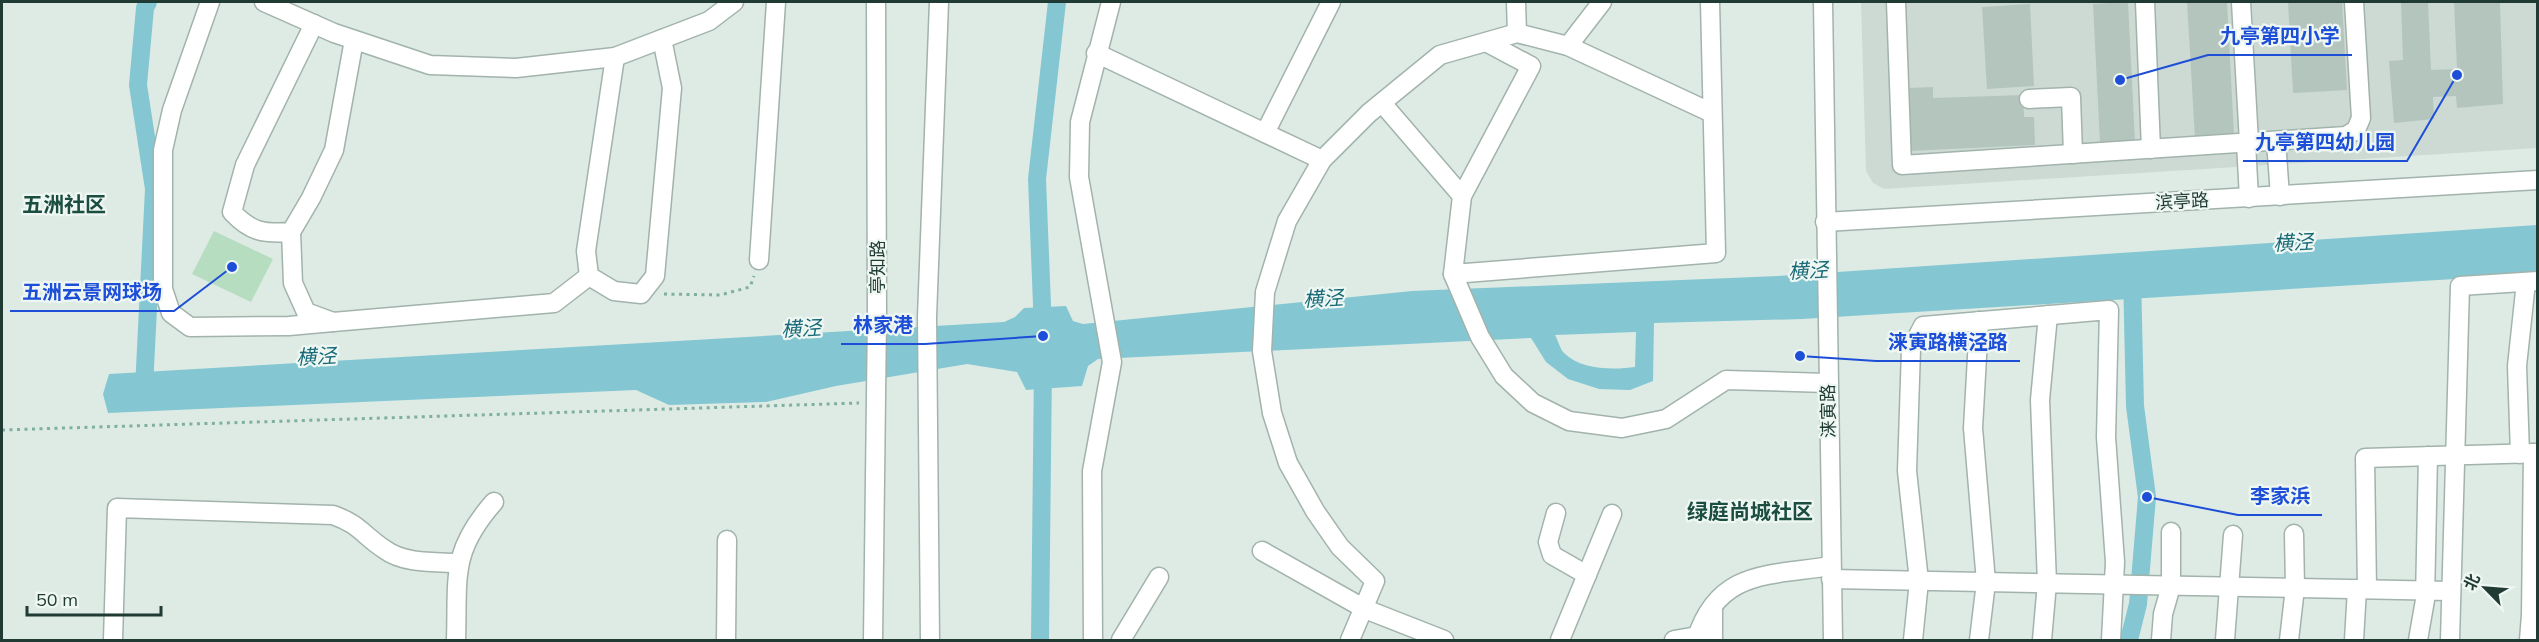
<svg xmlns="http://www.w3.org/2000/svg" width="2539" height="642" viewBox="0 0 2539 642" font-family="Mulish,'Noto Sans SC',sans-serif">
<rect width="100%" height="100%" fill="#deebe5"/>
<!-- built -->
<path fill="#cddad4" d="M1861 2H2537V148L1884 189 1873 183 1866 171Z"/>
<!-- green -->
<path fill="#b6ddc0" d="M214 231 273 259 251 302 192 274Z"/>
<!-- water -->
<path fill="#84c7d2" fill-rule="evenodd" d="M2537 225V274L1802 319 1654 323 1653 381 1630 390 1599 389 1568 379 1546 362 1531 338 1098 359 1088 366 1082 386 1026 390 1017 372 967 364 836 386 766 402 669 405 636 390 108 413 103 394 109 374 1004 322 1015 317 1024 308 1066 306 1073 321 1083 324 1412 291 1778 276ZM1636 332 1635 367C1613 370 1581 370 1564 353 1560 349 1558 340 1555 335Z"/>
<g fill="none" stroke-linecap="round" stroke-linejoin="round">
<!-- canal -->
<g stroke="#84c7d2" stroke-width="18">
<path d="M1043 330 1037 179 1057 2"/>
<path d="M144 388 154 189 138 85 145 8 148 2"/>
<path d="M1040 640 1043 366"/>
<path d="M2129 640 2138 604 2147 497 2135 406 2132 276"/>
</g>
</g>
<!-- building -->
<g fill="#b4c5be">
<path d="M2128 2 2135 141 2100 143 2093 4Z"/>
<path d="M2187 2H2227L2234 135 2195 138Z"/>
<path d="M2288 2H2342L2347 90 2293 93Z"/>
<path d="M2401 2H2428L2431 70 2457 69 2454 2H2500L2503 104 2457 108 2456 96 2433 97 2434 119 2394 123 2389 61 2403 60Z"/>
<path d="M2030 4 2034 86 1987 89 1982 7Z"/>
<path d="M1933 87V98L2023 95 2024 117H2034L2035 145 1909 151 1907 88Z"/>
</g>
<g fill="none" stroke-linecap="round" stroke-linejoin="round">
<defs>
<g id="minor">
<path d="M210 2 172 110 163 150V289L171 313 190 327 289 326 333 322"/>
<path d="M264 2 334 33 430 65 516 68 615 57 709 21 734 2"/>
<path d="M1516 2 1517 33"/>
<path d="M1823 2 1833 640"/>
<path d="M1896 2 1902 165 2346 136 2356 130 2361 118 2354 2"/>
<path d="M2145 2 2151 149"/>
<path d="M2241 2 2249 142"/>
<path d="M314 24 245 165 232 212C251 232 263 234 291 232L311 198 334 150 354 40"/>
<path d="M1486 42 1531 66 1462 196 1453 274 1480 337 1504 376 1533 403 1569 421 1622 428 1666 419 1726 380 1827 383"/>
<path d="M1568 46 1602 2"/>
<path d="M1096 53 1322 160"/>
<path d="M615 57 586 251 589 276 614 291 641 294 655 276 672 88 662 39"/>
<path d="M2029 99 2071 97 2073 154"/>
<path d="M1382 103 1462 196"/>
<path d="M1265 133 1331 2"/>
<path d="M2276 141 2280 196"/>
<path d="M2246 143 2249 198"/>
<path d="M1825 222 2538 180"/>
<path d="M291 232 293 283 306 312 333 322 554 303 589 276"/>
<path d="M759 260 776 2"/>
<path d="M1453 274 1716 253 1710 2"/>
<path d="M1979 321 1973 428 1986 582 1979 640"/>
<path d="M2520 454 2517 366 2526 282"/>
<path d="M1556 513 1548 542 1552 555 1587 575"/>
<path d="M1262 551 1365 609 1444 640"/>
<path d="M1831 579 2450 591"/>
<path d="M2367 589 2365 458 2538 453"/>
<path d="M113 640 117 508 333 515C359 524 363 535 384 549 404 564 434 562 458 563"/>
<path d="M456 640C458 577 450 552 494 502"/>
<path d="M726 640 727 540"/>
<path d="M873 640 877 316 876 2"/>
<path d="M930 640 927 317 939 2"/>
<path d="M1093 640 1092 471 1112 362 1079 177 1080 122 1111 2"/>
<path d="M1121 640 1159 577"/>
<path d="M1350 640 1375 581 1340 547 1315 511 1288 463 1272 413 1262 351 1265 292 1287 221 1322 160 1369 113 1440 55 1517 33 1568 46 1712 113"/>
<path d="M1560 640 1612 514"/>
<path d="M1674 640 1697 636"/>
<path d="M1696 640C1718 569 1769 576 1831 566"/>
<path d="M1713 640V610"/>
<path d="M1913 640 1919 581 1907 471 1911 349 1923 326 2109 310 2106 437 2115 562 2111 640"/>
<path d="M2042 640 2047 583 2040 400 2048 315"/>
<path d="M2161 640 2163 614 2171 586V532"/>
<path d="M2225 640 2233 535"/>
<path d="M2289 640 2295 588 2294 534"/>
<path d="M2354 640 2357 589"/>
<path d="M2418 640 2425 600 2428 456"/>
<path d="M2450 640 2460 286 2538 281"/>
<path d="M2529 640 2531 615 2533 453"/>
</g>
</defs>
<!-- minor casing -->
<use href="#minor" stroke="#a1b3ac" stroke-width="21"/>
<!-- path -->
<g stroke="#7eaf9f" stroke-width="3" stroke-dasharray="3 4.5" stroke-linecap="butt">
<path d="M664 294 720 295 750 287 754 276"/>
<path d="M2 430 859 403"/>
</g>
<!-- minor -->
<use href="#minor" stroke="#fff" stroke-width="18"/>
</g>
<g text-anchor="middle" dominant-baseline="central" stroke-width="4.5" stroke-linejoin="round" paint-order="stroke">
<!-- street labels -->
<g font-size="18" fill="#1f3b33" stroke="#eff7f3">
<text transform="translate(2182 201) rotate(-3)">滨亭路</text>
<text transform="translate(877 267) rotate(-90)">亭知路</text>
<text transform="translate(1828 411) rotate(-91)">涞寅路</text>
</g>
<!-- water labels -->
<g font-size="20" font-style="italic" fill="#186978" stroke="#eff7f3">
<text transform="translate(2293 242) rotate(-3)">横泾</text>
<text transform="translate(1808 270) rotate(-3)">横泾</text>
<text transform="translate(1323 298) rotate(-3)">横泾</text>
<text transform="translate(801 328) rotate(-3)">横泾</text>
<text transform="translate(316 356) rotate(-3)">横泾</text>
</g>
<!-- quarter labels -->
<g font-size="21" font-weight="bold" fill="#1b4d40" stroke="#eff7f3">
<text x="64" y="204">五洲社区</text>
<text x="1750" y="511">绿庭尚城社区</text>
</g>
</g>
<!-- callouts -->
<path fill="none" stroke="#1d4ed8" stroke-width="2" d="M2120 80L2208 55H2352M2457 75L2407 161H2243M232 267L174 311H10M1043 336L925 344H841M1800 356L1876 361H2020M2147 497L2238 515H2322"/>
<g fill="#1d4ed8" stroke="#eff7f3" stroke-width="2">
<circle cx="2120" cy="80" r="6"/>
<circle cx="2457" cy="75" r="6"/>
<circle cx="232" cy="267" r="6"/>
<circle cx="1043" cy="336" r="6"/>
<circle cx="1800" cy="356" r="6"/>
<circle cx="2147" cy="497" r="6"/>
</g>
<g font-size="20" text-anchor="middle" font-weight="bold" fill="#1d4ed8" stroke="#eff7f3" stroke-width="4.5" stroke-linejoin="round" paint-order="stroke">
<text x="2280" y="43">九亭第四小学</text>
<text x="2325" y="149">九亭第四幼儿园</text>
<text x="92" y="299">五洲云景网球场</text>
<text x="883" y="332">林家港</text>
<text x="1948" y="349">涞寅路横泾路</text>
<text x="2280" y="503">李家浜</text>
</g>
<!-- border -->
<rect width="2539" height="642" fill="none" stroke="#1f3b33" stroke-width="6"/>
<!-- north arrow -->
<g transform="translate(2485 588) rotate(295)" stroke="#eff7f3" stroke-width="4.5" paint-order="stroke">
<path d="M0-4.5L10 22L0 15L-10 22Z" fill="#1f3b33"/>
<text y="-9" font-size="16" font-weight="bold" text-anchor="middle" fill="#1f3b33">北</text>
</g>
<!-- scale -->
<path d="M27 606v9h134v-9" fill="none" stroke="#1f3b33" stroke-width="3"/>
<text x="36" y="606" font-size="18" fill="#1f3b33" stroke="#eff7f3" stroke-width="4.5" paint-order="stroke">50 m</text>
</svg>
